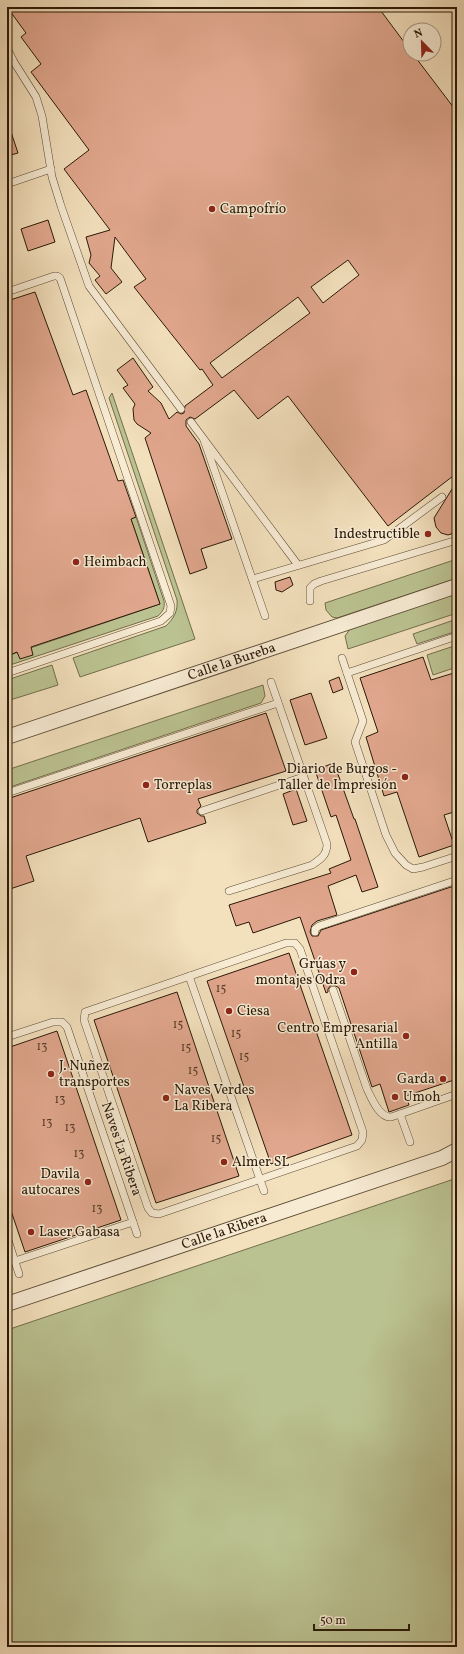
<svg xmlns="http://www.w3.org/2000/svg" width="464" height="1654" viewBox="0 0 464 1654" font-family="Vollkorn,serif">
<rect width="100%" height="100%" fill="#f3e0bd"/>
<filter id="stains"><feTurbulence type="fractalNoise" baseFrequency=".005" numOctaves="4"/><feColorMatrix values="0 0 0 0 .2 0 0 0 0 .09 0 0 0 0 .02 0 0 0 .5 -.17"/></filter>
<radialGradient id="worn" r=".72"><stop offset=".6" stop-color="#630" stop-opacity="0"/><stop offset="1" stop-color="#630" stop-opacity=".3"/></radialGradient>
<!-- green -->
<g fill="#bbc291" stroke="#726e4c">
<path d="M112 393 195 639 80 677 73 658 166 626C174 618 178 611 177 600L109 398Z"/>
<path d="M136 517 164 601C165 608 163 611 158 616L7 666V656L160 604 131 519Z"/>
<path d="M457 559V578L337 618 332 617 326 610 325 603Z"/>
<path d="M457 593V613L348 649 345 636 350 629Z"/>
<path d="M457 619V631L417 644 413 634Z"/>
<path d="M457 645V667L433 675 427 655Z"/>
<path d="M52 665 58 685 7 701V680Z"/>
<path d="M263 685 265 696 261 703 7 788V770Z"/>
<path d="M457 1178V1647H7V1330Z"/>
</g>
<!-- building -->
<g fill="#e1a78e" stroke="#2a1907" fill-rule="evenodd">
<path d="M7 7H378L410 50V54H413L457 112V473L388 526 288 396 258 419 234 390 195 419 190 417 186 420V426L199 444 232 539 201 549 207 568 190 574 145 438 151 433 137 424 134 420 133 409 135 404 123 388 128 385 117 370 133 358 153 387 148 391 161 403 169 419 177 412 181 414 184 413 185 406 213 385 202 369 200 370 134 287 146 279 115 237 111 268 122 282 106 294 95 280 100 276 89 263 91 255 86 237 110 230 64 169 89 150 31 72 41 64 21 37 26 33ZM348 260 359 275 323 303 311 287ZM298 297 310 313 222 378 210 363Z"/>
<path d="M7 126H9L18 153 7 156Z"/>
<path d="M48 220 55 242 28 251 21 229Z"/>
<path d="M35 292 73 395 86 390 118 481 123 480 136 517 131 519 160 604 31 647 33 655 20 659 17 652 7 656V301Z"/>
<path d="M457 481V532L448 535 441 533 436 527 434 518Z"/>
<path d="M290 577 293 585 282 592 276 590 275 582Z"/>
<path d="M423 657 431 680 457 672V811L444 815 454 845 419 857 397 792 384 796 366 737 378 732 360 678Z"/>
<path d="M339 677 343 689 333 693 329 681Z"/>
<path d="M311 693 327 738 305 745 290 700Z"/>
<path d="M266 713 286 771 198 799 201 806 197 810V813L201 816H204L206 823 148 842 140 818 26 856 34 881 7 890V799Z"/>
<path d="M334 763 354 819H355L378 887 362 892 356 875 328 886 337 915 317 921 312 925 310 932 312 936H318L321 930 457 885V1079L406 1096 409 1105 389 1112 380 1084 372 1087 339 988 334 985H331L328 989V992L326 993 300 917 253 933 249 922 236 926 229 905 331 873 329 869 351 860 336 815 331 817 315 770Z"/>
<path d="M296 789 307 821 293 825 283 794Z"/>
<path d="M289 953 352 1135 271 1164 207 981Z"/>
<path d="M177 992 239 1176 156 1203 94 1020Z"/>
<path d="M57 1031 121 1220 25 1252 7 1199V1048Z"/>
</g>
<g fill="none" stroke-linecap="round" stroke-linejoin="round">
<defs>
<g id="service">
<path d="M7 48 14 62 36 97 42 116 52 177 61 206 89 286 181 409"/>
<path d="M7 184 51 169"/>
<path d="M7 292 54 276H57L60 278 171 606 170 613 161 621 7 673"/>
<path d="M191 422 298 565"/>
<path d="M204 440 265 616"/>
<path d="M253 579 384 540 442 497"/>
<path d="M310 601V588L314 584 321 581 457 540"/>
<path d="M342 658 363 721 355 742 386 835 395 853 406 865 413 869 423 867 457 856"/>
<path d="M347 673 457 636"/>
<path d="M7 793 278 703"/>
<path d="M202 811 303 777"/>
<path d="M229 891 312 865C321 859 327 855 327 844L271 682"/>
<path d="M315 932V929L319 926 457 880"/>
<path d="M286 943H295L300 949 363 1132 362 1140 357 1146 159 1214 152 1213 148 1208 84 1020 85 1012Z"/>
<path d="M189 976 264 1191"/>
<path d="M333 990 367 1089C371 1097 379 1118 391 1117 394 1116 397 1115 400 1114"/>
<path d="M7 1037 53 1022H62L67 1027 133 1222 15 1261"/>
<path d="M410 1142 400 1114 457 1094"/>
<path d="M133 1222 137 1234"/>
<path d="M7 1237 19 1274"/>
</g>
<g id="minor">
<path id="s1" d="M7 737 457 586"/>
<path id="s2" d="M7 1304 442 1158 457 1150"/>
</g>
</defs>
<!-- service casing -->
<use href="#service" stroke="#5c4b34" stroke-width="8"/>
<!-- minor casing -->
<use href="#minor" stroke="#5c4b34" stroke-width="16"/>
<!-- service -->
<use href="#service" stroke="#f7ebd4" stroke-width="7"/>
<!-- minor -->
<use href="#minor" stroke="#f7ebd4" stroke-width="14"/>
</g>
<!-- markers -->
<g fill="#8f2418" stroke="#f7ebd4" stroke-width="1.5">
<circle cx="212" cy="209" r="4"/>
<circle cx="428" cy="534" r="4"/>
<circle cx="76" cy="562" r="4"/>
<circle cx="405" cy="777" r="4"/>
<circle cx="146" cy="785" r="4"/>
<circle cx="354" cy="972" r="4"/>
<circle cx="229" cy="1011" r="4"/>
<circle cx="406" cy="1036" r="4"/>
<circle cx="51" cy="1074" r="4"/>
<circle cx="443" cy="1079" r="4"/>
<circle cx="395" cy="1097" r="4"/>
<circle cx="166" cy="1098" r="4"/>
<circle cx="224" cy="1162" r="4"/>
<circle cx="88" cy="1182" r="4"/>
<circle cx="31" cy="1232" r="4"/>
</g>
<g text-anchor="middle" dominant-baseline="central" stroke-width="3" stroke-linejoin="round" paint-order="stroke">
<!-- number labels -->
<g font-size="12" fill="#583c29">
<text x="221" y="989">15</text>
<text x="178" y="1025">15</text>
<text x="236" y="1034">15</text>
<text x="42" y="1047">13</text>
<text x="186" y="1048">15</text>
<text x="244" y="1057">15</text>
<text x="193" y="1071">15</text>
<text x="60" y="1100">13</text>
<text x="47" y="1123">13</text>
<text x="70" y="1128">13</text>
<text x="216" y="1139">15</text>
<text x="79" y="1154">13</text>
<text x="97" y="1209">13</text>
</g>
<!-- poi labels -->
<g font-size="14" fill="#2a1907" stroke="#f7ebd4" text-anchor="start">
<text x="220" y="209">Campofrío</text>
<text x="420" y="534" text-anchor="end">Indestructible</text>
<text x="84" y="562">Heimbach</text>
<text x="397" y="769" text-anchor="end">Diario de Burgos -<tspan x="397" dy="16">Taller de Impresión</tspan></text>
<text x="154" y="785">Torreplas</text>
<text x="346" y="964" text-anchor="end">Grúas y<tspan x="346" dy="16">montajes Odra</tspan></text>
<text x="237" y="1011">Ciesa</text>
<text x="398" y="1028" text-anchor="end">Centro Empresarial<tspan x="398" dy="16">Antilla</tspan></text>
<text x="59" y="1066">J. Nuñez<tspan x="59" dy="16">transportes</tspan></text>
<text x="435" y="1079" text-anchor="end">Garda</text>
<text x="174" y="1090">Naves Verdes<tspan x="174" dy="16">La Ribera</tspan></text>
<text x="403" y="1097">Umoh</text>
<text x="232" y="1162">Almer SL</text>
<text x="80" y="1174" text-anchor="end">Davila<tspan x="80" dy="16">autocares</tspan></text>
<text x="39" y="1232">Laser Gabasa</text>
</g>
<!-- street labels -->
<g font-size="14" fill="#2a1907" stroke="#f7ebd4">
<text stroke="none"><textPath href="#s1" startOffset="237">Calle la Bureba</textPath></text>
<text transform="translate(121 1149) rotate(71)">Naves La Ribera</text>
<text stroke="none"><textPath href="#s2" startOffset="229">Calle la Ribera</textPath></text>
</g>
</g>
<!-- margin -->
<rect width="464" height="1654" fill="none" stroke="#f3e0bd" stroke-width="24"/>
<rect x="8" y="8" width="448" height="1638" fill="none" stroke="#2a1907" stroke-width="2"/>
<rect x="12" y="12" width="440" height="1630" fill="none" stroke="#2a1907"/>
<!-- north arrow -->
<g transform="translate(422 42) rotate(337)"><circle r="19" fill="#f7ebd4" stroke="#a59782"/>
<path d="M0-3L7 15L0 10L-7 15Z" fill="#8f2418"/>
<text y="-6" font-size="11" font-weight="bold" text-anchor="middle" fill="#2a1907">N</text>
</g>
<!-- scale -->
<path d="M314 1624v6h95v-6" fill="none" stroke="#2a1907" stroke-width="2"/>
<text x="320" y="1624" font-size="12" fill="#2a1907" stroke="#f7ebd4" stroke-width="3" paint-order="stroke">50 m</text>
<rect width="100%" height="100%" filter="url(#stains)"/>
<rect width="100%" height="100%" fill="url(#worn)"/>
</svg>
